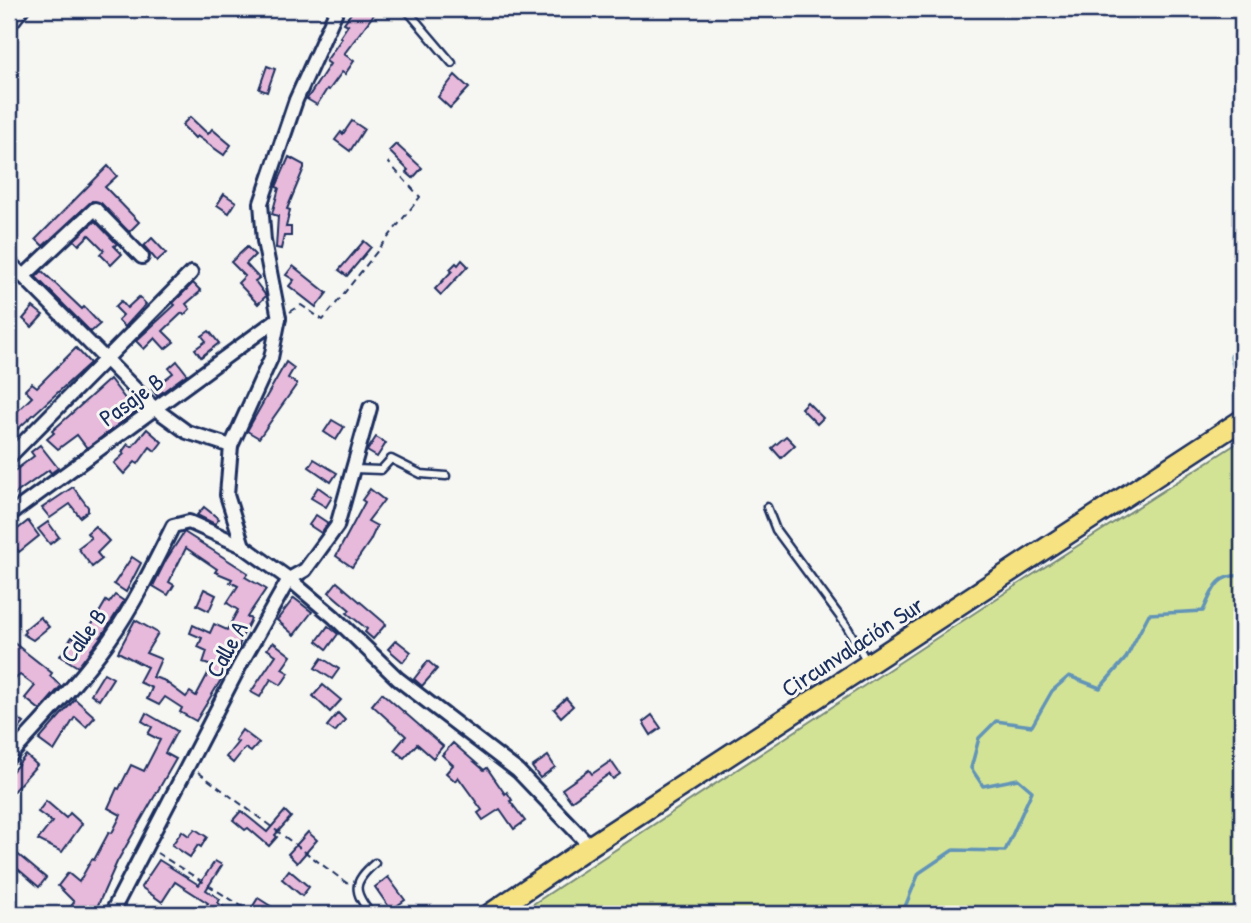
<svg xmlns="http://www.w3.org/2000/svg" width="1251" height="923" viewBox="0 0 1251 923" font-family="'Patrick Hand',sans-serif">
<rect width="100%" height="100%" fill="#f6f6f2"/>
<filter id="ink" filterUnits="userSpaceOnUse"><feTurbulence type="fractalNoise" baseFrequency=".0143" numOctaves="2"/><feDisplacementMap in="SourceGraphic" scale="14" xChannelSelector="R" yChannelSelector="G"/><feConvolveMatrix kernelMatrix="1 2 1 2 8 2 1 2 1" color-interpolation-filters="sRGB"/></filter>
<g filter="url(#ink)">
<!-- green -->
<path fill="#d3e396" stroke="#77897a" stroke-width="2" d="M1242 440V914H518L1023 581Z"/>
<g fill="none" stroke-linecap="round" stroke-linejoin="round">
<!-- stream -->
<g stroke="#6294b7" stroke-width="3.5">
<path d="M1242 344 1231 356 1239 391 1242 396"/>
<path d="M902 914 919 873 953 850 1005 851 1032 791 1018 779 983 786 971 768 979 738 996 721 1032 726 1052 691 1069 676 1100 688 1126 658 1149 614 1203 611C1213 591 1216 573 1242 576"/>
</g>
</g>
<!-- building -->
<g fill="#e7b9db" stroke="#1b2f5e" stroke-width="2">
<path d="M354 9H378L344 54 354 61 345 74 342 72 329 90 327 89 317 105 307 99 330 64 326 61 342 38 340 37 348 25 344 23Z"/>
<path d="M267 66 275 69 267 92 259 89Z"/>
<path d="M455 75 469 88 450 108 438 97Z"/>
<path d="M190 117 208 134 212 129 231 145 224 155 197 136 195 138 182 125Z"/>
<path d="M352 121 364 129 350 151 335 140 341 132 343 134Z"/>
<path d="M396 144 422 168 413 178 406 172 408 170 389 151Z"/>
<path d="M289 157 304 165V168L287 209 290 210 286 227H291V236H284L281 249 276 248 278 216 272 214 279 188 276 187Z"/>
<path d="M108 166 117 176 105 187 139 222 129 232 101 203 92 201 43 246 36 239Z"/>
<path d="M224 194 236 202 229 213 217 205Z"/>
<path d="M95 221 117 244 114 246 122 254 111 265 100 254 104 250 89 235 79 245 74 240Z"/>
<path d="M152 238 166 253 157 261 144 246Z"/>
<path d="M364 241 371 247 347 276 339 270Z"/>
<path d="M247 247 255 255 246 264 259 278 255 281 266 296 258 304 238 283 245 276 231 262Z"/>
<path d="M462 260 468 266 441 295 435 289 452 271 450 269 456 263 458 265Z"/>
<path d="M293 266 327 293 316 307 289 286 294 280 286 275Z"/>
<path d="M42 271 82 309 84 307 100 324 91 332 36 277Z"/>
<path d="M193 283 201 291 186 304 190 309 184 315 182 313 163 331 174 342 165 349 155 338 144 349 136 341 175 305 173 303Z"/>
<path d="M139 297 146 304 125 327 118 320 123 315 115 307 121 301 127 308Z"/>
<path d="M33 307 43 315 32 327 23 319Z"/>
<path d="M209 331 219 343 201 357 195 349 206 341 202 336Z"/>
<path d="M76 348 90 363 9 437V419L32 397 25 390 32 383 37 387Z"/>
<path d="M177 361 187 374 157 396 152 389 173 373 169 368Z"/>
<path d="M286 362 294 368 288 378 297 384 259 438 247 431Z"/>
<path d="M110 379 126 400 128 398 138 410 87 448 77 435 58 449 47 439 54 433 52 431Z"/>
<path d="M807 402 823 418 817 424 801 408Z"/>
<path d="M332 420 344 427 336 440 324 432Z"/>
<path d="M147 429 162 442 155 451 150 447 138 464 135 462 124 474 114 463 124 454 122 452 128 444 132 447Z"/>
<path d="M786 436 795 445 781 458 772 448Z"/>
<path d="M376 437 386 443 377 457 367 451Z"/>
<path d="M40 445 58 468 51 473 49 470 9 498V475L34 456 31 452Z"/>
<path d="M314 459 337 473 331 482 309 467Z"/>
<path d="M73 487 88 507V511L80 517 70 504 50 518 42 508Z"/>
<path d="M318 487 332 497 326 507 311 498Z"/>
<path d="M370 489 384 500 368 521 377 526 370 541 352 567 336 556 365 502 362 500Z"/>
<path d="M204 507 219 519 215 524 197 515Z"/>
<path d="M316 515 328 523 321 533 309 525Z"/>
<path d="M28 521 39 536 19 552 9 536Z"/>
<path d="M48 522 59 537 50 544 38 529Z"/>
<path d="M95 526 109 541 97 553 102 559 92 567 78 548 91 538 87 533Z"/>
<path d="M184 532 248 573 245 577 266 589 247 617 251 619 242 637 236 655 196 721 180 712 182 708 165 697 159 705 147 699 152 688 139 682 147 667 118 652 135 620 158 633 146 653 161 659 153 677 163 680 186 697 190 692 196 696 212 666 203 663 207 651 198 647 202 638 190 633 193 625 210 633 214 624 227 630 238 610 227 603 238 586 230 582 232 579 215 572 217 569 186 548 169 582 174 585 168 595 153 586 166 560Z"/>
<path d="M132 557 141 563 126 592 114 584Z"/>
<path d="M337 582 386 624 373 639 365 632 367 629 347 613 350 610 329 592Z"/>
<path d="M204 589 216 595 209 611 197 605Z"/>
<path d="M115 595 124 601 103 634 78 667 60 656 72 637 81 643 106 601 109 603Z"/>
<path d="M294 598 312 612 294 635 277 620Z"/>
<path d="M40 617 49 627 33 640 23 634 25 632 24 630Z"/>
<path d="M328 626 338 634 327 649 317 641Z"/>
<path d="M9 639 52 673 50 676 61 686 40 710 25 698 35 686 20 675 15 679 9 672Z"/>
<path d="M396 640 411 652 403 662 388 649Z"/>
<path d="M273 642 291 656 282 669 289 673 281 685 271 679 260 697 251 692 276 655 267 649Z"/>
<path d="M322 658 339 669 332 679 315 668Z"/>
<path d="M428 661 437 669 422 686 414 679Z"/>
<path d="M104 673 113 678 99 700 91 694Z"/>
<path d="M323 685 341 700 330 712 313 696Z"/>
<path d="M382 693 443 746 433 758 417 744 404 758 394 750 406 736 372 705Z"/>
<path d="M566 698 573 706 561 717 554 709Z"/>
<path d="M75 699 95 717 86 727 75 717 54 751 39 740Z"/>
<path d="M9 712 24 723 9 740Z"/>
<path d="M146 713 177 731 165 753 176 759 117 862 94 914H66L74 902 58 886 68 873 79 882 92 859 94 860 109 832 112 833 121 815 108 808 117 788 119 789 131 765 144 771 160 740 148 734 152 727 142 721Z"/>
<path d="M338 713 345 720 335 732 327 726Z"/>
<path d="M652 715 661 728 651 735 643 722Z"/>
<path d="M242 730 259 743 251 752 245 748 233 763 226 757 238 742 235 740Z"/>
<path d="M453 743 484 770 487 768 505 794 507 792 512 800 510 801 525 821 514 829 500 809 483 820 478 813 482 810 458 777 455 781 446 773 453 765 442 755Z"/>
<path d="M26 755 37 765 9 796V775Z"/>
<path d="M548 756 555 767 540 778 532 767Z"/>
<path d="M611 761 620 774 613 779 609 774 571 801 562 789 589 770 592 774Z"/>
<path d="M46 801 66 818 70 813 82 824 62 852 38 840 52 822 38 812Z"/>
<path d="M241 811 267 832 285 811 291 817 275 835 277 837 269 846 248 828 245 830 233 820Z"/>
<path d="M195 829 207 837 201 847 198 845 190 857 172 845 182 831 189 836Z"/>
<path d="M308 832 317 840 297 863 288 854Z"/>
<path d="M9 847 46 878 39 887 12 864 14 862 9 858Z"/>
<path d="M159 860 199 885 215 861 222 865 206 890 220 899 218 903 234 914H212L204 909 208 903 175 882 162 902 141 887Z"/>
<path d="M289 870 309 887 302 896 282 879Z"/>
<path d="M388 877 405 900 391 910 375 887Z"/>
<path d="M258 898 283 914H265L253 906Z"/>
</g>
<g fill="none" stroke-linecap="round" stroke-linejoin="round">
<defs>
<g id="lane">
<path d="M406 9 452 63"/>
<path d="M9 31 26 9"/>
<path d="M354 469 381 470 391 459 421 474 446 476"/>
<path d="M767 507 776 530 846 625 866 660"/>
<path d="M371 914C353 891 352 883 375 863"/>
</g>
<g id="street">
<path d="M9 262 154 408 187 432 231 446"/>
<path d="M24 276 95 209 142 257"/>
<path d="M9 457 191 273"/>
<path d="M9 515 279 318"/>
<path d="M243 546 227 495 231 446 271 358 279 318 264 241 261 203 296 100 337 9"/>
<path d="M9 757C43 719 80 681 110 639 135 603 154 564 173 526L189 522 243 546 289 579 334 617 398 679 518 771 590 846"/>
<path d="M111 914 239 667 289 579 305 570 337 526 370 408"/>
</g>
<path id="primary" d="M490 914 590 846 1242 420"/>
</defs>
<!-- lane casing -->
<use href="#lane" stroke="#1b2f5e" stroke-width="11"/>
<!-- street casing -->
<use href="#street" stroke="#1b2f5e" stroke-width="18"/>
<!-- primary casing -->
<use href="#primary" stroke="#1b2f5e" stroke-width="24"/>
<!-- path -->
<g stroke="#1b2f5e" stroke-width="2" stroke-dasharray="7 5" stroke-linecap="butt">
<path d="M290 312 301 305 323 320 420 197 388 162"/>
<path d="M198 772 348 884"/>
<path d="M157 853 254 914"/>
</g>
<!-- lane -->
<use href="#lane" stroke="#f6f6f2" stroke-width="6"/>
<!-- street -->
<use href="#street" stroke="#f6f6f2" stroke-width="12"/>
<!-- primary -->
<use href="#primary" stroke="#f7e281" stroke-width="19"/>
</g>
</g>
<g text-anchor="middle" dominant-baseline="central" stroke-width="6" stroke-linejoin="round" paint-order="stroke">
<!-- street labels -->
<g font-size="24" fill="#1b2f5e" stroke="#f6f6f2">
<text transform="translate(131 399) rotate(-36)">Pasaje B</text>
<text transform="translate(83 635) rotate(-54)">Calle B</text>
<text transform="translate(852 646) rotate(-33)">Circunvalación Sur</text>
<text transform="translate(226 649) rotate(-61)">Calle A</text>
</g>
</g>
<!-- margin -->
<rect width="1251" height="923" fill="none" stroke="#f6f6f2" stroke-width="35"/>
<rect x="18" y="18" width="1216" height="888" fill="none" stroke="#1b2f5e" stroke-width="2.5" filter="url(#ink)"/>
</svg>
